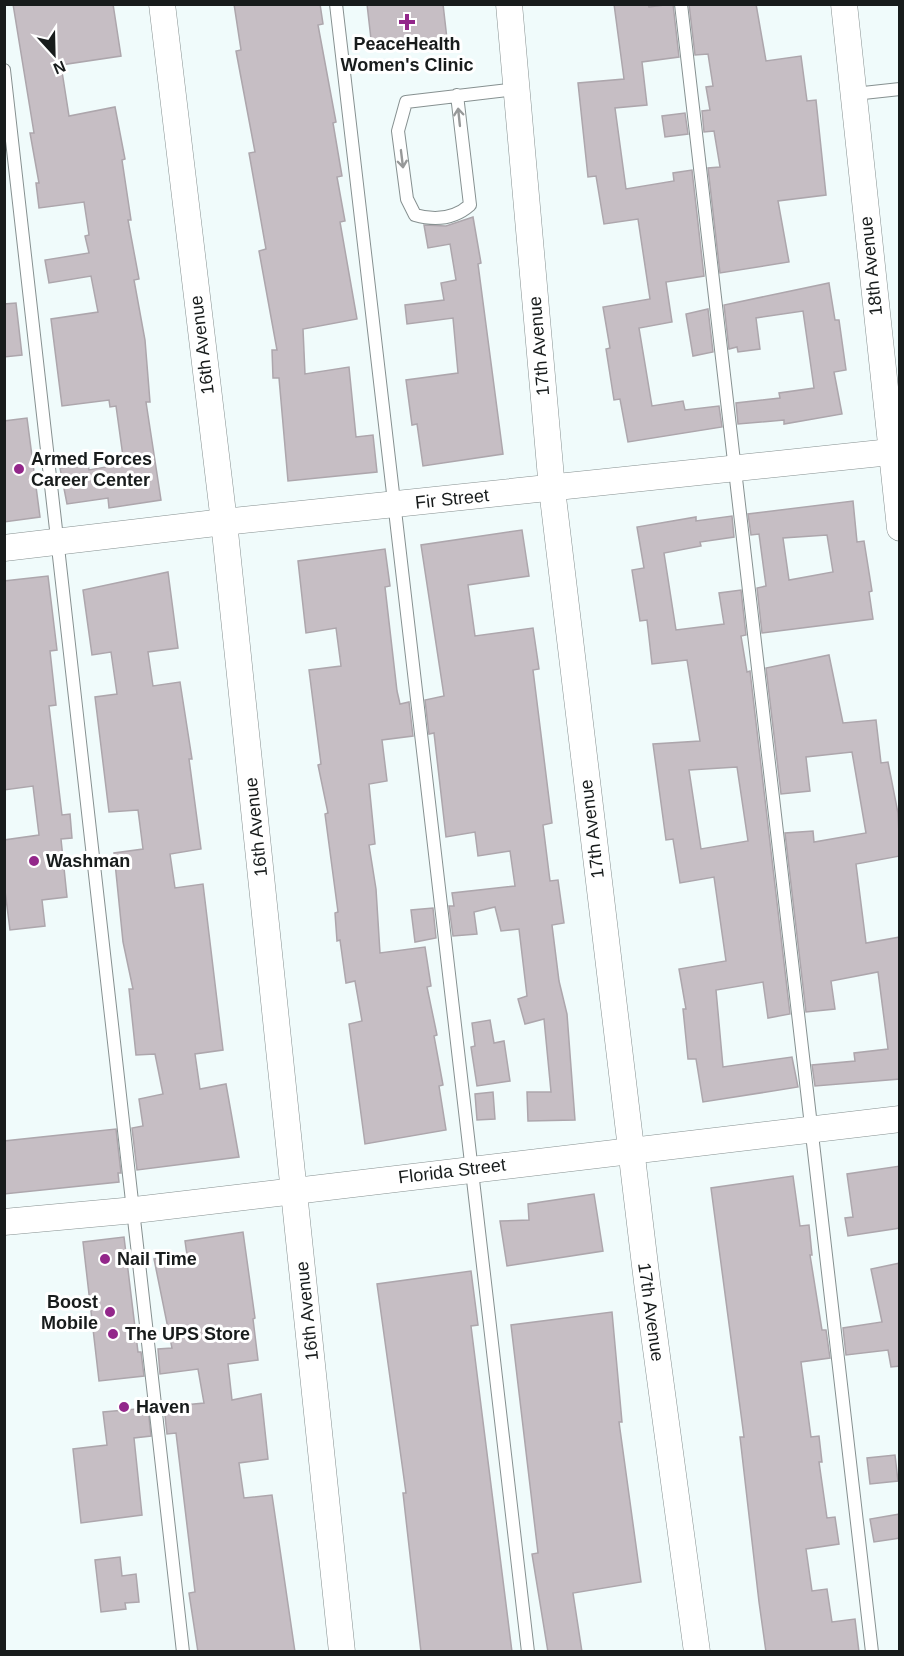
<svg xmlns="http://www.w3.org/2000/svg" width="904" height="1656" viewBox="0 0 904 1656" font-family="Helvetica,sans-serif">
<rect width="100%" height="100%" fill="#f0fbfb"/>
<!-- building -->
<g fill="#c6bec4" stroke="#ada6ac" stroke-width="1.5" fill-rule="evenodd">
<path d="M13 4H113L121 56 61 65 69 116 115 107 125 159 122 160 131 220H128L139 279 134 280 145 340 150 402H146L161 500 109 508 108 498 67 504 60 468 88 464 89 470 124 464 116 406 110 407 109 400 62 406 51 319 98 312 91 276 49 283 45 260 89 253 85 236 89 235 84 202 39 208 36 183H39L30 133H34Z"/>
<path d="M234 4H320L323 24 318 25 336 122 333 123 342 176 337 177 345 221 340 222 357 319 303 329 305 374 349 367 356 437 373 435 377 472 288 481 279 378H273L272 350H277L259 251 266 249 249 153 255 152 236 51 241 50Z"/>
<path d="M367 4H443L447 39 372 48Z"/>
<path d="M614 4H648L649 7 673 4 679 57 642 62 647 105 615 108 626 189 674 181 673 173 692 170 704 276 666 282 672 322 639 328 652 406 683 401 685 410 719 406 722 427 628 442 620 399 614 400 606 349 610 348 603 307 650 299 638 219 604 224 596 176 588 177 578 83 624 79Z"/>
<path d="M689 4H756L766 61 801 56 807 101 816 100 826 195 778 201 789 262 720 273 708 168 720 167 714 131 704 132 702 111 710 110 706 87 713 86 708 54 695 55Z"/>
<path d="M685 113 688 134 665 137 662 116Z"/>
<path d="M473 217 481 263 478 264 503 454 423 466 417 424 412 425 406 380 458 373 453 318 407 324 405 305 444 300 441 283 456 280 450 244 428 248 424 225 446 226Z"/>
<path d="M829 283 835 320H839L846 370 834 372 842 414 784 424V420L738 424 736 403 780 398 779 393 814 388 803 311 756 318 760 349 738 352 737 347 729 349 724 305Z"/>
<path d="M16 303 22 355 4 357V304Z"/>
<path d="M708 309 713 352 693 356 686 314Z"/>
<path d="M27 418 40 517 4 522V421Z"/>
<path d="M853 501 857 542 864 541 872 591 869 592 873 619 762 633 757 588 766 586 759 534 751 535 748 514ZM827 535 833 572 789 580 783 538Z"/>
<path d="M732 516 734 537 700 542 701 546 664 553 676 630 724 624 719 593 741 590 746 635 741 636 747 672 750 671 790 1014 768 1018 763 982 716 990 723 1067 792 1057 798 1087 703 1102 696 1059H688L683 1009H686L679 969 726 961 714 877 680 883 673 839 666 840 653 744 700 741 687 660 652 664 647 620 640 621 632 570 644 568 637 527 696 517V521ZM737 767 748 841 701 849 689 770Z"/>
<path d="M522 530 529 576 468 585 475 636 533 628 539 669 533 670 552 823 543 825 550 881 558 880 564 923 552 925 559 981 567 1014 575 1120 528 1121 527 1092H551L544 1019 525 1024 518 999 527 996 519 929 501 931 495 907 474 912 477 934 453 936 449 906H454L452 893 515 886 510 851 478 856 475 832 446 837 434 733 429 734 425 700 444 696 421 545Z"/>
<path d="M385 549 390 586 385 587 397 691 400 704 409 702 413 736 382 740 387 781 369 784 375 844 369 845 376 889 380 953 425 947 431 986 427 987 437 1035 434 1036 443 1085 439 1086 446 1130 365 1144 349 1024 362 1021 355 981 346 983 340 940 337 941 335 913 338 912 325 814 328 813 318 765 321 764 309 670 341 666 336 628 306 633 298 561Z"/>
<path d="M168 572 178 648 148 652 153 686 180 682 192 759H189L201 849 170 854 175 888 203 884 223 1050 195 1054 200 1089 226 1084 239 1157 137 1170 132 1128 143 1126 139 1099 163 1094 155 1054 136 1055 129 989H133L123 942 114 853 143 849 138 810 109 812 95 697 117 694 111 652 92 655 83 590Z"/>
<path d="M48 576 57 650 50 651 56 705 49 706 62 815 70 814 72 838 61 839 67 897 42 900 45 926 10 930 4 883V840L39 835 33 786 4 790V581Z"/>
<path d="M829 655 843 723 876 720 881 763 888 762 898 813 900 856 856 864 866 943 900 937V1079L815 1086 812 1065 855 1061 854 1053 888 1049 878 972 831 981 835 1009 806 1012 785 833 813 831 814 842 866 833 852 752 806 757 810 791 781 794 766 668Z"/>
<path d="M433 908 436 938 415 942 411 910Z"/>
<path d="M490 1020 494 1043 504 1041 510 1081 477 1086 471 1047 475 1046 472 1023Z"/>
<path d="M493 1092 495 1119 477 1120 475 1094Z"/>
<path d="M116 1129 121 1173H118L119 1182 4 1194V1141Z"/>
<path d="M900 1166V1228L848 1236 845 1218 853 1217 847 1174Z"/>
<path d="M793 1176 800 1226 809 1225 812 1255H810L822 1330H826L830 1358 801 1362 811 1437 819 1436 822 1462H819L827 1518 835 1517 839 1544 806 1549 812 1591 827 1589 832 1622 855 1619 859 1652H766L759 1602 740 1437H744L711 1188Z"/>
<path d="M594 1194 603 1251 507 1266 500 1221 529 1220 528 1204Z"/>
<path d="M243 1232 255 1318 253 1319 258 1360 228 1364 232 1400 261 1394 268 1459 239 1463 244 1498 272 1495 295 1652H198L189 1593 195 1592 176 1433 167 1434 164 1407 204 1403 198 1369 160 1374 158 1349 172 1348 154 1259 187 1255 185 1241Z"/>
<path d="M124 1237 138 1352H141L144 1376 99 1381 83 1242Z"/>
<path d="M900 1263V1366L891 1367 888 1350 846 1355 843 1328 882 1322 871 1269Z"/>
<path d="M471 1271 478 1325 471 1326 512 1652H421L403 1493H406L377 1284Z"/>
<path d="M612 1312 622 1422H619L641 1582 573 1593 582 1652H548L532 1554 538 1553 511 1325Z"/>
<path d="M148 1408 151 1436 134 1438 142 1515 81 1523 73 1449 107 1445 103 1412Z"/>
<path d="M895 1455 898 1481 870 1484 867 1458Z"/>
<path d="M900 1514V1538L874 1542 870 1519Z"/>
<path d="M120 1557 122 1576 136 1574 139 1602 125 1603 126 1609 101 1612 95 1560Z"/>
</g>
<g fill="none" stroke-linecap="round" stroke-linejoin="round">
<defs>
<g id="lane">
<path d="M336 4 528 1652"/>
<path d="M681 4 872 1652"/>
<path d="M4 70C62 597 125 1124 183 1652"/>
<path d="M854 94 900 89"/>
<path d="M457 95 470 205C454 219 436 221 415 215L407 199 398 131 406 102 516 89"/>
</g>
<g id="street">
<path d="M162 4 224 522 342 1652"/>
<path d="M509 4 552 489 647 1282 697 1652"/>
<path d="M844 4 900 528"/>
<path d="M4 548 224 522 900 451"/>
<path d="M4 1222 135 1210 900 1119"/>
</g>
</defs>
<!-- lane casing -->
<use href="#lane" stroke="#869090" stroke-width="14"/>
<!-- street casing -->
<use href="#street" stroke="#869090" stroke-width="27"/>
<!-- lane -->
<use href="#lane" stroke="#fff" stroke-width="12"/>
<!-- street -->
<use href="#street" stroke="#fff" stroke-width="26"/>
</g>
<!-- one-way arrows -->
<defs><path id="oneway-shaft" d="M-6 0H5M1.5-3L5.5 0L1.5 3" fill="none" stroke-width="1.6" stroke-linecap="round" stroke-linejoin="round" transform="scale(1.5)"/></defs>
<g stroke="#979999">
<use href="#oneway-shaft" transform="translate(459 117) rotate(-96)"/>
<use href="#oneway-shaft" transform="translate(402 159) rotate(83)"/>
</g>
<!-- markers -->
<g fill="#93278a" stroke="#fff" stroke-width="2">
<path d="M404 13h6v6h6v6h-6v6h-6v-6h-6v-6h6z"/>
<circle cx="19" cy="469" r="6"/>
<circle cx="34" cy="861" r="6"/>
<circle cx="105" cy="1259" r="6"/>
<circle cx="110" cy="1312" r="6"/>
<circle cx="113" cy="1334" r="6"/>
<circle cx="124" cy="1407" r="6"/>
</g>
<g text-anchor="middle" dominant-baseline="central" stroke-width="6" stroke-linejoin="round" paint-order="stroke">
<!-- poi labels -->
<g font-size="18" font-weight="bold" fill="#181c1c" stroke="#fff" text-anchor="start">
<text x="407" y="44" text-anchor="middle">PeaceHealth<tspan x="407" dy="21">Women's Clinic</tspan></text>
<text x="31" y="459">Armed Forces<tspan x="31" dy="21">Career Center</tspan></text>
<text x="46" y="861">Washman</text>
<text x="117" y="1259">Nail Time</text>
<text x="98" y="1302" text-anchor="end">Boost<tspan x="98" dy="21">Mobile</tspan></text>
<text x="125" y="1334">The UPS Store</text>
<text x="136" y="1407">Haven</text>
</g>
<!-- street labels -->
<g font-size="18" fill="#181c1c" stroke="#fff">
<text transform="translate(871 266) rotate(-96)">18th Avenue</text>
<text transform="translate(202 345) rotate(-97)">16th Avenue</text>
<text transform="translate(539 346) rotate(-95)">17th Avenue</text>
<text transform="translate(452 499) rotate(-6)">Fir Street</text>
<text transform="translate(256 827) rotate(-96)">16th Avenue</text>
<text transform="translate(592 829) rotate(-97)">17th Avenue</text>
<text transform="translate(452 1171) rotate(-7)">Florida Street</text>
<text transform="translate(307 1311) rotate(-96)">16th Avenue</text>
<text transform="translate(651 1312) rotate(82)">17th Avenue</text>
</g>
</g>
<!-- border -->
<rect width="904" height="1656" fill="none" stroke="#181c1c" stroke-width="12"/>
<!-- north arrow -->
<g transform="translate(54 54) rotate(158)" stroke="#ffffff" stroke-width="4.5" paint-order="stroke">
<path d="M0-4.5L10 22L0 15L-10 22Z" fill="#181c1c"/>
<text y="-9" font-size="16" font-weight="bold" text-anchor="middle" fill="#181c1c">N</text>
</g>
</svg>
